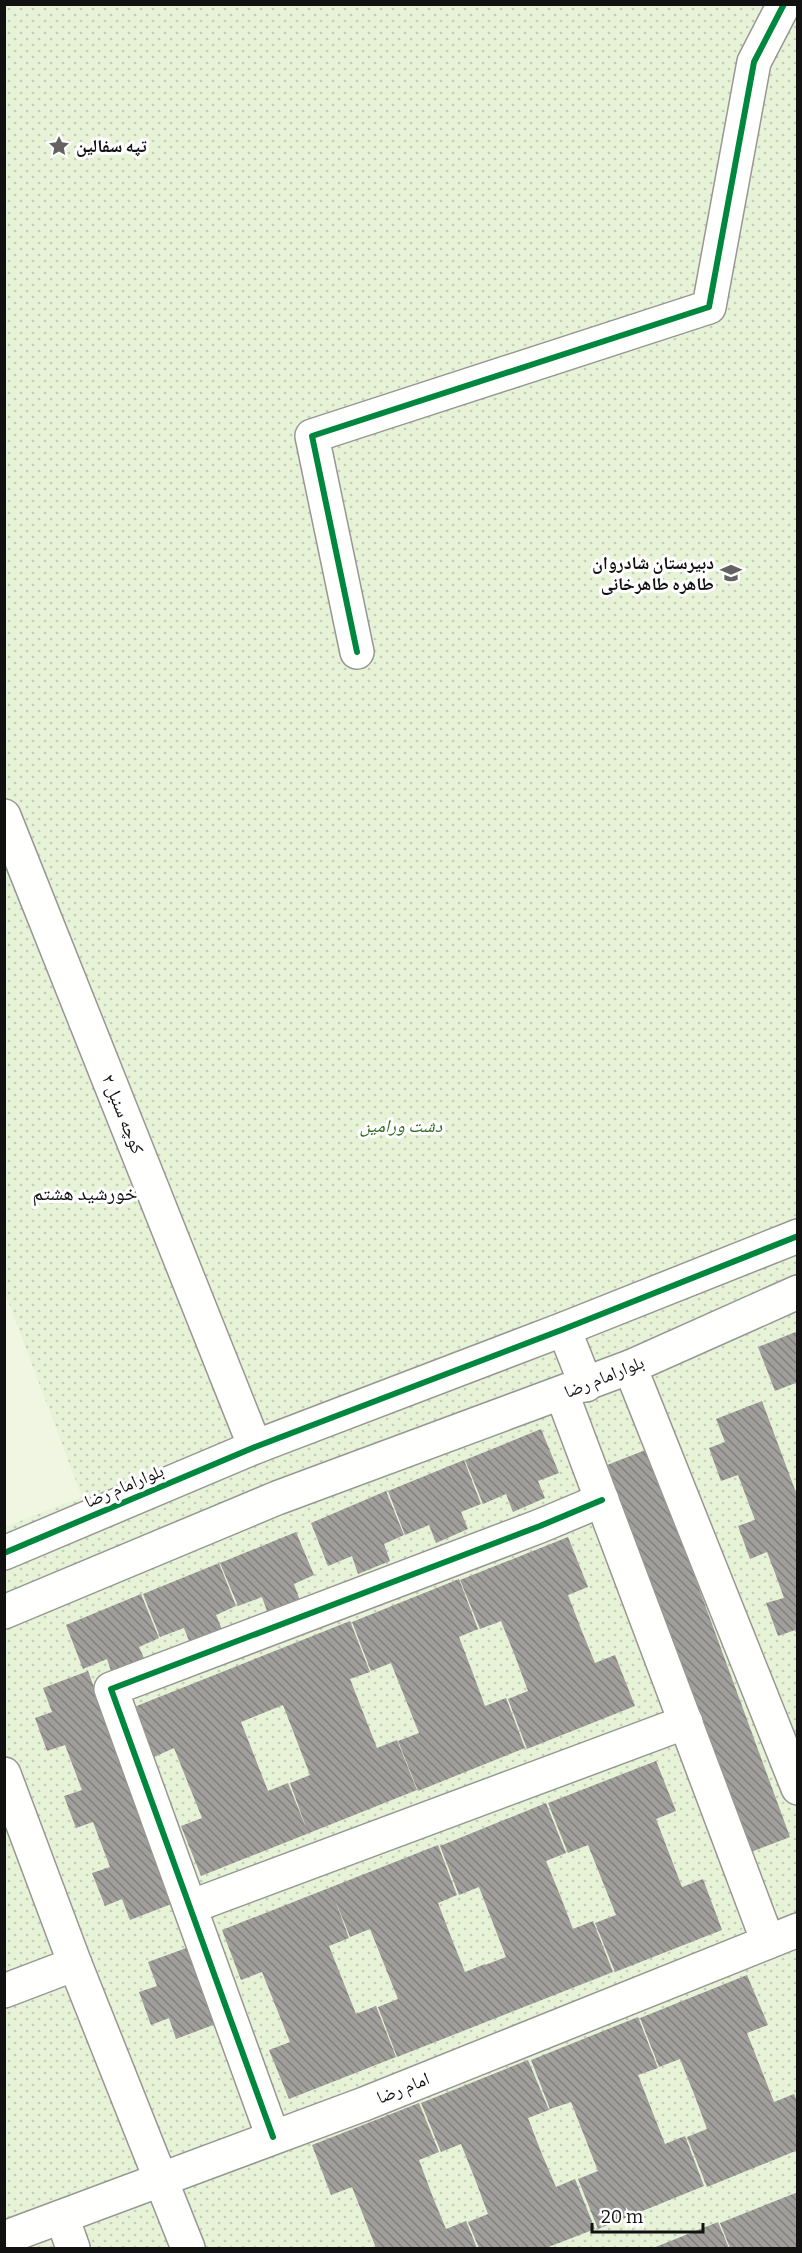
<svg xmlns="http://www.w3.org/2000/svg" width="802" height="2253" viewBox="0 0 802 2253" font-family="Bitter,'Noto Naskh Arabic',serif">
<defs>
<pattern id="park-dots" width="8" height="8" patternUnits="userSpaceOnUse" patternTransform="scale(1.5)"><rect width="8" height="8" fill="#e7f3d7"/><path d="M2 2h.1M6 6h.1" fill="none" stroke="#c5cfb8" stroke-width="1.8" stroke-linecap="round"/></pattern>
<pattern id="building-back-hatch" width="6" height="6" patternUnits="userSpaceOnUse" patternTransform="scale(1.5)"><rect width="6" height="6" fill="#a19f9c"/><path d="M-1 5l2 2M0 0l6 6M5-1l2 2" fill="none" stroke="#82807e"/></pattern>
</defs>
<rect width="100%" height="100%" fill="#fdfcf7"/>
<!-- park -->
<rect fill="url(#park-dots)" x="5" y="5" width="792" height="2243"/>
<!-- pitch -->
<path fill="#f0f6e1" d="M5 1293 82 1497 5 1527H4Z"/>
<!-- building -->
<g fill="url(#building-back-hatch)" fill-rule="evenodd">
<path d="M798 1331V1382L775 1391 758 1347Z"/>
<path d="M762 1401 798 1498 797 1635 795 1630 778 1636 766 1603 784 1598 775 1573 767 1552 750 1559 738 1526 755 1520 738 1475 721 1481 709 1448 725 1442 716 1419Z"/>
<path d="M541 1429 559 1473 538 1481 545 1498 513 1512 506 1494 483 1504 465 1460Z"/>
<path d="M648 1449 790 1837 746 1854 602 1467Z"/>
<path d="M464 1460 481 1504 461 1512 468 1529 436 1543 429 1525 405 1535 388 1491Z"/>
<path d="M386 1491 404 1535 384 1544 390 1561 358 1574 352 1556 328 1566 311 1523Z"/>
<path d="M296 1532 314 1575 294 1584 300 1601 268 1614 262 1597 238 1606 220 1563Z"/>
<path d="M568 1537 588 1587 568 1595 581 1629 595 1663 615 1655 635 1706 527 1749 508 1699 528 1691 515 1656 501 1621 480 1629 460 1580Z"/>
<path d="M219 1563 236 1606 216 1615 223 1632 191 1646 184 1628 160 1637 143 1594Z"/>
<path d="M459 1579 478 1629 459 1637 472 1671 485 1706 506 1698 525 1748 418 1791 398 1741 419 1733 391 1663 371 1671 352 1622Z"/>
<path d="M141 1594 159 1638 139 1647 146 1663 113 1677 107 1659 83 1669 66 1625Z"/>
<path d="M350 1621 370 1672 350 1679 377 1748 397 1740 417 1790 201 1876 181 1826 202 1818 174 1748 154 1757 134 1707ZM283 1705 310 1775 290 1783 307 1830 288 1783 268 1791 241 1722Z"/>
<path d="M88 1671 174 1903 130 1920 122 1899 105 1906 92 1873 110 1867 93 1822 76 1828 64 1796 82 1790 65 1745 47 1751 35 1718 52 1712 43 1688Z"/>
<path d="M656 1761 676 1811 656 1819 682 1887 703 1879 722 1930 615 1972 595 1923 616 1915 588 1845 568 1853 548 1803Z"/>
<path d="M546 1803 566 1853 546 1861 560 1895 573 1929 593 1921 613 1972 397 2057 378 2007 398 1999 370 1929 350 1937 334 1897 349 1938 329 1946 356 2014 376 2006 396 2057 289 2099 269 2050 290 2042 262 1972 241 1980 222 1930 438 1845 457 1895 438 1903 451 1937 465 1972 485 1964V1965L506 1957 479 1887 459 1895 440 1846Z"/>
<path d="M192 1946 221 2022 176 2039 169 2018 151 2025 139 1992 157 1986 148 1962Z"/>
<path d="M747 1975 768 2025 747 2033 774 2102 794 2094 798 2103V2150L707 2187 687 2137 707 2129 694 2094 680 2059 659 2067 640 2018Z"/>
<path d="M638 2017 658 2068 638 2075 665 2144 685 2136 704 2186 598 2229 578 2179 598 2171 571 2102 550 2109 531 2060Z"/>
<path d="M528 2060 549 2110 528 2118 541 2152 556 2187 575 2179 595 2229 546 2248H479L468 2222 488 2214 475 2179 461 2144 441 2152 421 2103Z"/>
<path d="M419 2103 439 2152 419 2160 432 2195 446 2229 466 2221 477 2248H376L352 2187 331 2195 312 2145Z"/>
<path d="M798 2192V2248H730L720 2223Z"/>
<path d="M718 2222 729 2248H653Z"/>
</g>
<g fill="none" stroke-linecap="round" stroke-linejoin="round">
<defs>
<g id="minor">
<path d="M357 652 312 436 709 307 754 62 784 4"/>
<path d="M4 816 255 1447"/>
<path d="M564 1329 586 1385"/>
<path d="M630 1367 798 1788"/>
<path d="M562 1394 768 1942"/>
<path d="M4 1553 255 1447 564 1329 798 1236"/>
<path d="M4 1612 277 1498 630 1367 798 1292"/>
<path d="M4 1774 75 1964 188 2248"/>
<path d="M190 1907 686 1722"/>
<path d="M4 1991 75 1964"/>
<path d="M273 2137 111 1689 540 1526 602 1500"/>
<path d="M62 2217 73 2248"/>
<path d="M4 2238 364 2104 798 1930"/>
</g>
</defs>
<!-- minor casing -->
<use href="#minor" stroke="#979795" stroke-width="36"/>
<!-- minor -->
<use href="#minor" stroke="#fffffe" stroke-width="33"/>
<defs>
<g id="cycleway">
<path d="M357 652 312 436 709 307 754 62 784 4"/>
<path d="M4 1553 255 1447 564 1329 798 1236"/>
<path d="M273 2137 111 1689 540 1526 602 1500"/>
</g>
</defs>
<!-- cycleway casing -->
<use href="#cycleway" stroke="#fff" stroke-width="10"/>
<!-- cycleway -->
<use href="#cycleway" stroke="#00873e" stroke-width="6"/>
</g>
<!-- icons -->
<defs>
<symbol id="sight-bare" viewBox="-9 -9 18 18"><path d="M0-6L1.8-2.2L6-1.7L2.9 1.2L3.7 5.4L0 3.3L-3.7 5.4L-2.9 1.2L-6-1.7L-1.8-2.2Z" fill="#646362" stroke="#fff" stroke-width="2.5" paint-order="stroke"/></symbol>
<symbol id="school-bare" viewBox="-9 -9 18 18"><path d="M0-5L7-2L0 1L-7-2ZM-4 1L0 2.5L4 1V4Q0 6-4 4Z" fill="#646362" stroke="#fff" stroke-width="2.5" paint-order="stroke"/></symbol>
</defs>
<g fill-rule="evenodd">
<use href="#sight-bare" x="44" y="131" width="30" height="30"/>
<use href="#school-bare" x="716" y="558" width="30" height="30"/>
</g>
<g text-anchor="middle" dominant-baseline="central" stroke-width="6" stroke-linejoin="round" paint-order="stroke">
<!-- poi labels -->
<g font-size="18" font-weight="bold" fill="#111" stroke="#fff" text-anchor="start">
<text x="76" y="146">تپه سفالین</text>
<text x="714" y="563" text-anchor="end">دبیرستان شادروان<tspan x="714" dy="21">طاهره طاهرخانی</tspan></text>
</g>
<!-- street labels -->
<g font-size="18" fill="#111" stroke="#fff">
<text transform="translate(123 1114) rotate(68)">کوچه سنبل ۲</text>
<text transform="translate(604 1377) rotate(-22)">بلوارامام رضا</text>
<text transform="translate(124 1486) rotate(-23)">بلوارامام رضا</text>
<text transform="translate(403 2088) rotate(-22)">امام رضا</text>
</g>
<!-- park labels -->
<g font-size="18" font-style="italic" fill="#2f6b1f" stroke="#fff">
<text x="401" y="1126">دشت ورامین</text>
</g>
<!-- neighbourhood labels -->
<g font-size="20" fill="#111" stroke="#fff">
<text x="85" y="1193">خورشید هشتم</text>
</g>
</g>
<!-- border -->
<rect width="802" height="2253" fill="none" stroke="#111111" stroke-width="12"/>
<!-- scale -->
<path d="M592 2223v9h111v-9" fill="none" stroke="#111111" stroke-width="3"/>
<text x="601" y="2223" font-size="18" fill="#111111" stroke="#ffffff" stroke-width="4.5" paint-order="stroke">20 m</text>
</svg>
